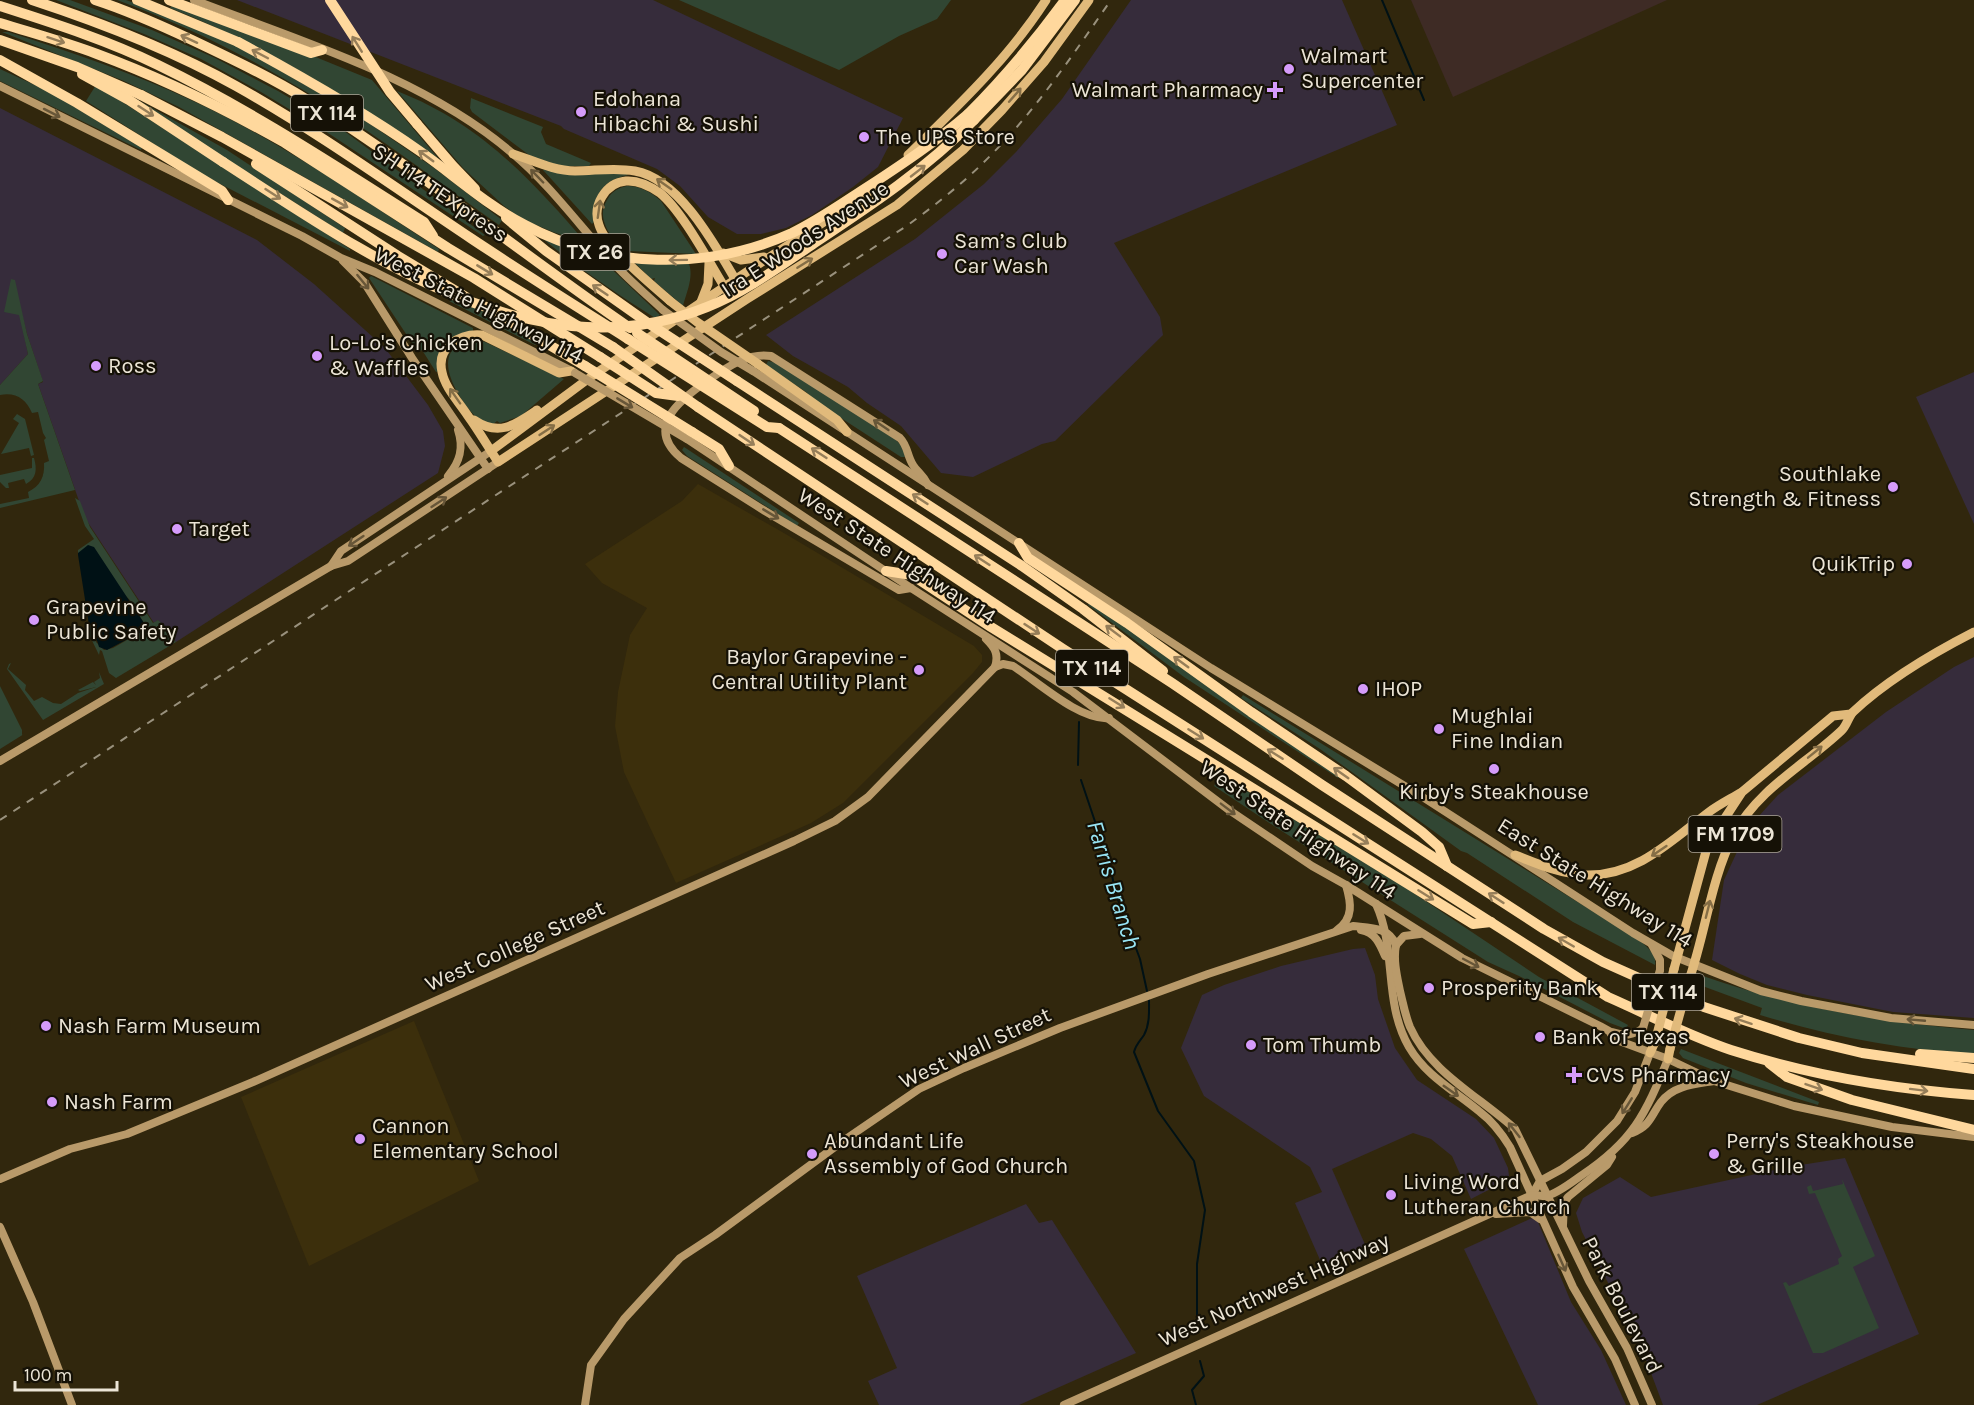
<svg xmlns="http://www.w3.org/2000/svg" width="1974" height="1405" viewBox="0 0 1974 1405" font-family="Karla,sans-serif">
<rect width="100%" height="100%" fill="#31270d"/>
<!-- commercial -->
<g fill="#362c3b">
<path d="M237 0H653L903 118 878 167 853 187 812 215 786 228 761 234H737L708 217 680 186 657 169 564 129 561 126Z"/>
<path d="M1131 0H1342L1397 125 1114 243 1160 317 1163 335 1055 441 1042 444 973 477 941 473 901 426 867 403 848 387 793 356 766 335 915 239 984 184 1016 152 1062 99Z"/>
<path d="M0 108 257 240 314 284 385 348 428 405 443 431 445 446 438 473 176 642 158 620 154 623 85 518 38 384 43 382 27 334 13 279 28 354 0 385Z"/>
<path d="M1974 372V524L1916 397Z"/>
<path d="M1974 657V1018L1893 1012 1807 995 1767 985 1740 974 1712 960 1724 880 1748 828 1778 795 1886 712 1954 667Z"/>
<path d="M1365 948 1375 975 1378 999 1395 1048 1417 1080 1476 1119 1494 1138 1508 1168 1509 1176 1504 1182 1471 1199 1452 1156 1431 1139 1413 1133 1332 1169 1367 1249 1324 1269 1295 1203 1322 1192 1310 1167 1204 1096 1181 1048 1202 995 1224 985 1281 966 1353 949Z"/>
<path d="M1845 1158 1919 1334 1757 1405H1663L1642 1349 1582 1232 1576 1213 1583 1198 1620 1177 1651 1197 1788 1167Z"/>
<path d="M1026 1204 1039 1223 1052 1220 1136 1353 1019 1405H879L868 1381 897 1368 857 1276Z"/>
<path d="M1532 1218 1538 1222 1571 1302 1601 1350 1626 1405H1538L1464 1249Z"/>
</g>
<!-- industrial -->
<path fill="#3e2b25" d="M1411 0H1667L1453 97Z"/>
<!-- built -->
<g fill="#3c2f0c">
<path d="M698 484 789 536 974 646 982 655V662L973 673 843 803 811 823 676 883 624 772 615 726 618 692 630 635 647 608 602 583 585 564 682 501Z"/>
<path d="M414 1021 479 1181 309 1266 241 1097Z"/>
</g>
<!-- green -->
<g fill="#314633">
<path d="M56 0H70L152 30 215 58 278 91 336 125 485 235 483 236 325 131 261 92 201 59 144 34Z"/>
<path d="M117 0H126L140 5 234 44 354 113 434 168 502 220 499 225C449 190 400 152 349 119 277 71 198 30 117 0Z"/>
<path d="M679 0H951L937 19 899 36 839 70Z"/>
<path d="M172 5 296 49 372 80 443 164C355 102 270 47 170 8Z"/>
<path d="M2 32H8C71 52 133 73 193 101 280 141 359 197 439 249L438 252 179 107 124 81Z"/>
<path d="M0 69 50 92 142 148 141 150 0 81Z"/>
<path d="M96 85 350 249V251L203 175 86 101Z"/>
<path d="M397 91C479 123 530 178 586 243L553 232 522 219 504 206 463 168Z"/>
<path d="M471 98 543 127 541 132 546 144 591 163 589 166H562L533 158 472 112 470 108Z"/>
<path d="M136 99 227 150 345 228 343 233 144 107Z"/>
<path d="M546 168 627 174 628 175C600 181 594 196 594 222L592 224 543 170Z"/>
<path d="M627 186C640 186 651 192 661 201L696 254 628 251 623 253C612 237 595 219 607 200 612 191 618 188 627 186Z"/>
<path d="M542 238 599 257 660 315 655 318C616 293 578 268 542 238Z"/>
<path d="M635 263 689 264C694 277 686 294 683 306L654 281 655 278 651 279Z"/>
<path d="M371 276 473 328V331L460 334 439 371 436 372 422 350 418 352 369 278Z"/>
<path d="M11 279 15 280 27 334 43 381 38 384 75 490 0 508V504L29 498 28 492C40 486 45 477 44 463L49 461 44 440 46 438 43 433 38 412 32 413C26 399 16 392 0 395V385L28 354 19 315 4 312Z"/>
<path d="M452 300 495 316 537 343 535 345 449 301Z"/>
<path d="M470 339 485 342 564 379 521 416 500 423 497 421 492 425C486 423 480 421 475 416 462 403 440 370 451 352 455 345 463 342 470 339Z"/>
<path d="M768 361 777 363 895 439 903 447 906 457H901L818 403 806 392 766 365Z"/>
<path d="M17 414 25 419 34 455 31 456 29 448 1 454 19 423 13 419Z"/>
<path d="M684 447 799 523 797 526 687 456 682 450Z"/>
<path d="M32 458H34C37 469 37 478 26 484L24 479 8 483 9 488H6L0 482V475L32 468Z"/>
<path d="M75 498 80 501 90 527 153 623 158 620 169 630 176 642 116 678 109 673 102 651 100 650 99 655 85 626 92 624 96 642 104 650 113 648 141 632 144 623 129 599 78 553V550L94 539 85 526Z"/>
<path d="M1090 601 1340 776 1338 778 1184 677 1088 605Z"/>
<path d="M11 663 8 669 26 685 25 690 34 701 42 697 53 703 61 704 78 693 96 687 80 691 78 690 93 682 96 685 94 682 100 678 99 672 104 684 43 720 7 669 9 664Z"/>
<path d="M0 686 22 730V735L24 734 0 749Z"/>
<path d="M1243 695 1636 938C1645 945 1657 953 1655 965L1573 922 1467 853 1461 851 1320 749 1241 698Z"/>
<path d="M1220 775 1391 878 1539 977 1628 1025 1626 1029 1610 1023 1519 976 1488 962 1277 828 1214 786Z"/>
<path d="M1703 976C1793 1007 1879 1022 1974 1030V1054C1901 1050 1830 1036 1760 1015L1762 1008 1697 984 1698 980Z"/>
<path d="M1681 1049 1819 1102 1818 1105 1746 1083 1683 1058 1679 1053Z"/>
<path d="M1842 1179 1875 1256 1853 1267 1879 1328 1823 1353H1813L1783 1283 1786 1282 1789 1286 1839 1264 1838 1259 1842 1256 1815 1193 1809 1194 1807 1187 1811 1185 1813 1191 1843 1184Z"/>
</g>
<!-- water -->
<path fill="#001115" d="M88 545 94 547 144 623 141 632 107 650 99 647 92 624 89 625 78 555V553Z"/>
<g fill="none" stroke-linecap="round" stroke-linejoin="round">
<!-- stream -->
<g stroke="#001115" stroke-width="2">
<path d="M1382 0 1424 100"/>
<path d="M1078 765 1079 722"/>
<path d="M1081 780 1111 869 1115 892 1140 959 1147 991"/>
<path d="M1149 999C1149 1011 1150 1024 1144 1035 1140 1041 1136 1044 1134 1052L1158 1111 1194 1161 1205 1210 1197 1264V1322"/>
<path d="M1196 1405 1192 1390 1204 1376 1200 1361"/>
</g>
<!-- secondary -->
<g stroke="#b99a6a" stroke-width="8">
<path d="M194 0C300 41 425 78 512 153 554 188 585 234 623 273 636 286 650 298 663 310"/>
<path d="M0 86 302 236 341 258 375 272 574 372"/>
<path d="M343 261 364 282 412 358 488 469"/>
<path d="M753 371 1211 668 1421 796 1633 933 1673 956 1761 991 1801 1001 1891 1018 1974 1025"/>
<path d="M687 439 911 588 1073 692 1229 810 1312 866 1346 885 1462 958 1600 1026 1609 1031 1614 1039 1668 1059 1714 1081 1794 1106 1892 1127 1974 1137"/>
<path d="M448 476C460 462 464 448 458 430"/>
<path d="M331 566 341 551 491 451"/>
<path d="M911 588 899 590 765 511 681 458C644 427 681 399 707 381 726 368 748 352 771 356L900 438C908 446 907 456 913 465 918 473 923 474 928 485"/>
<path d="M995 667 1003 664 1013 666C1038 682 1080 721 1109 718"/>
<path d="M0 761 331 566 348 561 498 462"/>
<path d="M1376 904C1397 950 1383 1002 1409 1047 1426 1076 1455 1091 1480 1112 1492 1121 1502 1134 1510 1147L1573 1287 1615 1359 1635 1405"/>
<path d="M1337 930C1354 919 1351 902 1346 885"/>
<path d="M1361 930C1375 932 1380 944 1385 956"/>
<path d="M1396 945C1393 960 1397 976 1400 991 1403 1003 1405 1015 1410 1027 1430 1072 1480 1097 1515 1129L1589 1281 1627 1348 1652 1405"/>
<path d="M1396 945 1404 936 1420 934"/>
<path d="M1652 945 1660 960V970"/>
<path d="M1612 1032C1624 1036 1633 1036 1643 1028"/>
<path d="M1632 1133C1651 1125 1650 1117 1661 1102 1674 1085 1696 1084 1714 1081"/>
<path d="M0 1179 70 1149 127 1134 253 1082 794 841 835 821 868 797 995 667C999 654 995 648 986 639"/>
<path d="M1532 1195 1540 1181 1562 1169 1586 1152 1617 1121 1635 1092 1650 1053"/>
<path d="M1496 1214 1530 1212 1540 1219"/>
<path d="M1563 1225 1564 1203 1568 1197 1607 1165 1612 1157"/>
<path d="M0 1227 33 1302 72 1405"/>
<path d="M585 1405 591 1365 624 1319 680 1258 715 1235 843 1141 919 1089 964 1068 1060 1028 1208 974 1353 926C1370 928 1389 927 1396 945"/>
<path d="M1064 1405 1532 1195C1536 1195 1541 1196 1546 1196 1557 1194 1572 1182 1582 1175 1633 1141 1645 1115 1668 1059"/>
</g>
<!-- primary -->
<g stroke="#e1ba7b" stroke-width="9">
<path d="M513 154C532 160 554 171 575 171 595 171 614 167 635 171 680 179 716 247 738 284"/>
<path d="M908 155C958 106 1008 59 1046 0"/>
<path d="M723 253 741 260 764 257"/>
<path d="M670 301C652 285 606 248 599 225 592 206 605 183 626 181 639 180 650 186 660 193 683 212 710 264 727 291"/>
<path d="M701 302 708 284 709 263"/>
<path d="M758 364 837 420 847 432"/>
<path d="M571 371 559 373 482 335C460 333 436 347 442 372 445 388 459 402 468 416 479 431 488 447 498 462L747 299 897 205 963 150 1002 110 1044 62 1089 0"/>
<path d="M474 420C499 437 515 425 537 410"/>
<path d="M491 451 592 376 751 269 858 200 874 188"/>
<path d="M1515 855C1538 864 1560 874 1585 875 1636 877 1672 840 1709 812 1718 805 1730 799 1740 793"/>
<path d="M1674 969 1708 844 1742 792 1833 716 1851 714"/>
<path d="M1690 977C1706 930 1711 879 1734 834 1759 788 1805 765 1841 731 1847 726 1848 717 1853 712 1887 680 1933 653 1974 632"/>
<path d="M1650 1053 1655 1042"/>
<path d="M1668 1059 1670 1049"/>
</g>
<!-- highway -->
<g stroke="#ffd89d" stroke-width="10">
<path d="M32 0C102 23 172 50 236 86 318 132 394 187 472 239 523 273 576 306 628 339"/>
<path d="M95 0C129 11 160 25 192 40 232 59 272 78 309 101 420 171 522 254 630 328"/>
<path d="M137 0 238 42"/>
<path d="M169 0 311 53 322 50"/>
<path d="M0 6C53 23 107 40 158 65 251 110 337 167 424 222L433 236"/>
<path d="M0 23C32 33 65 42 97 54 162 78 225 109 285 143L448 248 613 347"/>
<path d="M0 60 77 103 222 191 228 200"/>
<path d="M82 74 129 100 223 162"/>
<path d="M141 95 222 137 474 278 600 357"/>
<path d="M968 114C1004 78 1035 41 1065 0"/>
<path d="M974 120 1022 70 1075 0"/>
<path d="M417 124 453 166 475 189"/>
<path d="M256 164 398 256 466 297"/>
<path d="M506 218 546 251 648 323"/>
<path d="M490 310 585 366"/>
<path d="M737 381 1022 566 1083 609 1163 671"/>
<path d="M698 407 1063 649 1608 997C1649 1015 1689 1036 1731 1050 1809 1075 1892 1089 1974 1095"/>
<path d="M779 428 1172 683 1322 785 1544 929 1603 962 1704 1007 1799 1038 1862 1053 1974 1069"/>
<path d="M692 432 719 449 729 466"/>
<path d="M1019 543 1028 558 1127 623 1251 712 1346 776 1422 832 1439 847 1447 866"/>
<path d="M886 571 912 575 991 627 1473 924 1491 922"/>
<path d="M1920 1054 1974 1058"/>
<path d="M1769 1063 1787 1077 1852 1100 1974 1130"/>
</g>
<!-- rail -->
<path stroke="#99917d" stroke-width="2" stroke-dasharray="8 8" stroke-linecap="butt" d="M0 820 908 225C938 203 967 180 993 153 1038 107 1074 53 1111 0"/>
<!-- secondary-bridge -->
<g stroke="#b99a6a" stroke-width="8">
<path d="M663 310 721 352 753 371"/>
<path d="M575 373 687 439"/>
<path d="M1643 1028 1660 970"/>
</g>
<!-- primary-bridge -->
<g stroke="#e1ba7b" stroke-width="9">
<path d="M670 301 697 322 758 364"/>
<path d="M1655 1042 1674 969"/>
<path d="M1670 1049 1690 977"/>
</g>
<!-- highway-bridge -->
<g stroke="#ffd89d" stroke-width="10">
<path d="M330 0 390 92 417 124"/>
<path d="M0 40 77 67 141 95"/>
<path d="M238 42C301 76 363 111 421 152 455 176 488 206 525 225 607 269 707 271 792 233 819 220 844 202 869 186 904 163 937 141 968 114"/>
<path d="M223 162C363 252 533 377 707 307 745 292 779 267 813 244 870 206 926 169 974 120"/>
<path d="M648 323 737 381"/>
<path d="M637 333 754 411"/>
<path d="M628 339 767 427 779 428"/>
<path d="M613 347 698 407"/>
<path d="M600 357 656 393 678 396"/>
<path d="M585 366 692 432"/>
</g>
</g>
<!-- one-way arrows -->
<defs><path id="oneway-shaft" d="M-6 0H5M1.5-3L5.5 0L1.5 3" fill="none" stroke-width="1.6" stroke-linecap="round" stroke-linejoin="round" transform="scale(1.5)"/></defs>
<g stroke="#967e59">
<use href="#oneway-shaft" transform="translate(189 39) rotate(-155)"/>
<use href="#oneway-shaft" transform="translate(56 40) rotate(18)"/>
<use href="#oneway-shaft" transform="translate(357 44) rotate(-122)"/>
<use href="#oneway-shaft" transform="translate(260 54) rotate(-152)"/>
<use href="#oneway-shaft" transform="translate(146 111) rotate(33)"/>
<use href="#oneway-shaft" transform="translate(426 156) rotate(-144)"/>
<use href="#oneway-shaft" transform="translate(918 171) rotate(-38)"/>
<use href="#oneway-shaft" transform="translate(273 194) rotate(33)"/>
<use href="#oneway-shaft" transform="translate(340 203) rotate(29)"/>
<use href="#oneway-shaft" transform="translate(678 260) rotate(179)"/>
<use href="#oneway-shaft" transform="translate(485 270) rotate(31)"/>
<use href="#oneway-shaft" transform="translate(600 290) rotate(-146)"/>
<use href="#oneway-shaft" transform="translate(747 440) rotate(34)"/>
<use href="#oneway-shaft" transform="translate(819 453) rotate(-147)"/>
<use href="#oneway-shaft" transform="translate(920 499) rotate(-147)"/>
<use href="#oneway-shaft" transform="translate(982 560) rotate(-147)"/>
<use href="#oneway-shaft" transform="translate(1032 629) rotate(33)"/>
<use href="#oneway-shaft" transform="translate(1113 631) rotate(-143)"/>
<use href="#oneway-shaft" transform="translate(1181 662) rotate(-144)"/>
<use href="#oneway-shaft" transform="translate(1117 703) rotate(32)"/>
<use href="#oneway-shaft" transform="translate(1196 734) rotate(32)"/>
<use href="#oneway-shaft" transform="translate(1275 754) rotate(-148)"/>
<use href="#oneway-shaft" transform="translate(1341 773) rotate(-145)"/>
<use href="#oneway-shaft" transform="translate(1361 839) rotate(32)"/>
<use href="#oneway-shaft" transform="translate(1426 895) rotate(32)"/>
<use href="#oneway-shaft" transform="translate(1496 898) rotate(-147)"/>
<use href="#oneway-shaft" transform="translate(1566 942) rotate(-150)"/>
<use href="#oneway-shaft" transform="translate(1743 1021) rotate(-162)"/>
<use href="#oneway-shaft" transform="translate(1814 1087) rotate(19)"/>
<use href="#oneway-shaft" transform="translate(1919 1090) rotate(7)"/>
</g>
<g stroke="#856e46">
<use href="#oneway-shaft" transform="translate(1015 95) rotate(-49)"/>
<use href="#oneway-shaft" transform="translate(664 184) rotate(-145)"/>
<use href="#oneway-shaft" transform="translate(599 209) rotate(-82)"/>
<use href="#oneway-shaft" transform="translate(805 263) rotate(-32)"/>
<use href="#oneway-shaft" transform="translate(455 396) rotate(-125)"/>
<use href="#oneway-shaft" transform="translate(547 430) rotate(-33)"/>
<use href="#oneway-shaft" transform="translate(1815 752) rotate(-39)"/>
<use href="#oneway-shaft" transform="translate(1659 851) rotate(146)"/>
<use href="#oneway-shaft" transform="translate(1708 909) rotate(-76)"/>
</g>
<g stroke="#675638">
<use href="#oneway-shaft" transform="translate(52 113) rotate(27)"/>
<use href="#oneway-shaft" transform="translate(537 176) rotate(-134)"/>
<use href="#oneway-shaft" transform="translate(363 282) rotate(51)"/>
<use href="#oneway-shaft" transform="translate(625 403) rotate(31)"/>
<use href="#oneway-shaft" transform="translate(881 425) rotate(-146)"/>
<use href="#oneway-shaft" transform="translate(439 502) rotate(-33)"/>
<use href="#oneway-shaft" transform="translate(771 514) rotate(31)"/>
<use href="#oneway-shaft" transform="translate(356 541) rotate(146)"/>
<use href="#oneway-shaft" transform="translate(1228 809) rotate(37)"/>
<use href="#oneway-shaft" transform="translate(1471 963) rotate(28)"/>
<use href="#oneway-shaft" transform="translate(1916 1020) rotate(-175)"/>
<use href="#oneway-shaft" transform="translate(1451 1091) rotate(35)"/>
<use href="#oneway-shaft" transform="translate(1627 1106) rotate(122)"/>
<use href="#oneway-shaft" transform="translate(1514 1130) rotate(-128)"/>
<use href="#oneway-shaft" transform="translate(1562 1263) rotate(66)"/>
</g>
<!-- markers -->
<g fill="#d59bfa" stroke="#151106" stroke-width="2">
<circle cx="1289" cy="69" r="6"/>
<path d="M1272 81h6v6h6v6h-6v6h-6v-6h-6v-6h6z"/>
<circle cx="581" cy="112" r="6"/>
<circle cx="864" cy="137" r="6"/>
<circle cx="942" cy="254" r="6"/>
<circle cx="317" cy="356" r="6"/>
<circle cx="96" cy="366" r="6"/>
<circle cx="1893" cy="487" r="6"/>
<circle cx="177" cy="529" r="6"/>
<circle cx="1907" cy="564" r="6"/>
<circle cx="34" cy="620" r="6"/>
<circle cx="919" cy="670" r="6"/>
<circle cx="1363" cy="689" r="6"/>
<circle cx="1439" cy="729" r="6"/>
<circle cx="1494" cy="769" r="6"/>
<circle cx="1429" cy="988" r="6"/>
<circle cx="46" cy="1026" r="6"/>
<circle cx="1540" cy="1037" r="6"/>
<circle cx="1251" cy="1045" r="6"/>
<path d="M1571 1066h6v6h6v6h-6v6h-6v-6h-6v-6h6z"/>
<circle cx="52" cy="1102" r="6"/>
<circle cx="360" cy="1139" r="6"/>
<circle cx="812" cy="1154" r="6"/>
<circle cx="1714" cy="1154" r="6"/>
<circle cx="1391" cy="1195" r="6"/>
</g>
<g text-anchor="middle" dominant-baseline="central" stroke-width="4.5" stroke-linejoin="round" paint-order="stroke">
<!-- shield labels -->
<g fill="#151106" stroke="#aca598" stroke-width="1.5">
<rect x="291" y="95" width="72" height="36" rx="4.5"/>
<rect x="560.5" y="234" width="69" height="36" rx="4.5"/>
<rect x="1056" y="650" width="72" height="36" rx="4.5"/>
<rect x="1688.5" y="816" width="93" height="36" rx="4.5"/>
<rect x="1632" y="974" width="72" height="36" rx="4.5"/>
</g>
<g font-size="21" font-weight="bold" fill="#ece5d6">
<text x="327" y="113">TX 114</text>
<text x="595" y="252">TX 26</text>
<text x="1092" y="668">TX 114</text>
<text x="1735" y="834">FM 1709</text>
<text x="1668" y="992">TX 114</text>
</g>
<!-- poi labels -->
<g font-size="22" fill="#ece5d6" stroke="#151106" text-anchor="start">
<text x="1301" y="56">Walmart<tspan x="1301" dy="25">Supercenter</tspan></text>
<text x="1263" y="90" text-anchor="end">Walmart Pharmacy</text>
<text x="593" y="99">Edohana<tspan x="593" dy="25">Hibachi &amp; Sushi</tspan></text>
<text x="876" y="137">The UPS Store</text>
<text x="954" y="241">Sam’s Club<tspan x="954" dy="25">Car Wash</tspan></text>
<text x="329" y="343">Lo-Lo's Chicken<tspan x="329" dy="25">&amp; Waffles</tspan></text>
<text x="108" y="366">Ross</text>
<text x="1881" y="474" text-anchor="end">Southlake<tspan x="1881" dy="25">Strength &amp; Fitness</tspan></text>
<text x="189" y="529">Target</text>
<text x="1895" y="564" text-anchor="end">QuikTrip</text>
<text x="46" y="607">Grapevine<tspan x="46" dy="25">Public Safety</tspan></text>
<text x="907" y="657" text-anchor="end">Baylor Grapevine -<tspan x="907" dy="25">Central Utility Plant</tspan></text>
<text x="1375" y="689">IHOP</text>
<text x="1451" y="716">Mughlai<tspan x="1451" dy="25">Fine Indian</tspan></text>
<text x="1494" y="792" text-anchor="middle">Kirby's Steakhouse</text>
<text x="1441" y="988">Prosperity Bank</text>
<text x="58" y="1026">Nash Farm Museum</text>
<text x="1552" y="1037">Bank of Texas</text>
<text x="1263" y="1045">Tom Thumb</text>
<text x="1586" y="1075">CVS Pharmacy</text>
<text x="64" y="1102">Nash Farm</text>
<text x="372" y="1126">Cannon<tspan x="372" dy="25">Elementary School</tspan></text>
<text x="824" y="1141">Abundant Life<tspan x="824" dy="25">Assembly of God Church</tspan></text>
<text x="1726" y="1141">Perry's Steakhouse<tspan x="1726" dy="25">&amp; Grille</tspan></text>
<text x="1403" y="1182">Living Word<tspan x="1403" dy="25">Lutheran Church</tspan></text>
</g>
<!-- street labels -->
<g font-size="22" fill="#ece5d6" stroke="#151106">
<text transform="translate(440 193) rotate(34)">SH 114 TEXpress</text>
<text transform="translate(805 239) rotate(-33)">Ira E Woods Avenue</text>
<text transform="translate(479 305) rotate(27)">West State Highway 114</text>
<text transform="translate(897 556) rotate(33)">West State Highway 114</text>
<text transform="translate(1298 830) rotate(34)">West State Highway 114</text>
<text transform="translate(1595 883) rotate(32)">East State Highway 114</text>
<text transform="translate(515 946) rotate(-24)">West College Street</text>
<text transform="translate(975 1048) rotate(-25)">West Wall Street</text>
<text transform="translate(1274 1290) rotate(-24)">West Northwest Highway</text>
<text transform="translate(1622 1305) rotate(63)">Park Boulevard</text>
</g>
<!-- water labels -->
<g font-size="24" font-style="italic" fill="#98e5f5" stroke="#151106">
<text transform="translate(1114 885) rotate(73)">Farris Branch</text>
</g>
</g>
<!-- scale -->
<path d="M15 1381v9h102v-9" fill="none" stroke="#ece5d6" stroke-width="3"/>
<text x="24" y="1381" font-size="18" fill="#ece5d6" stroke="#151106" stroke-width="4.5" paint-order="stroke">100 m</text>
</svg>
